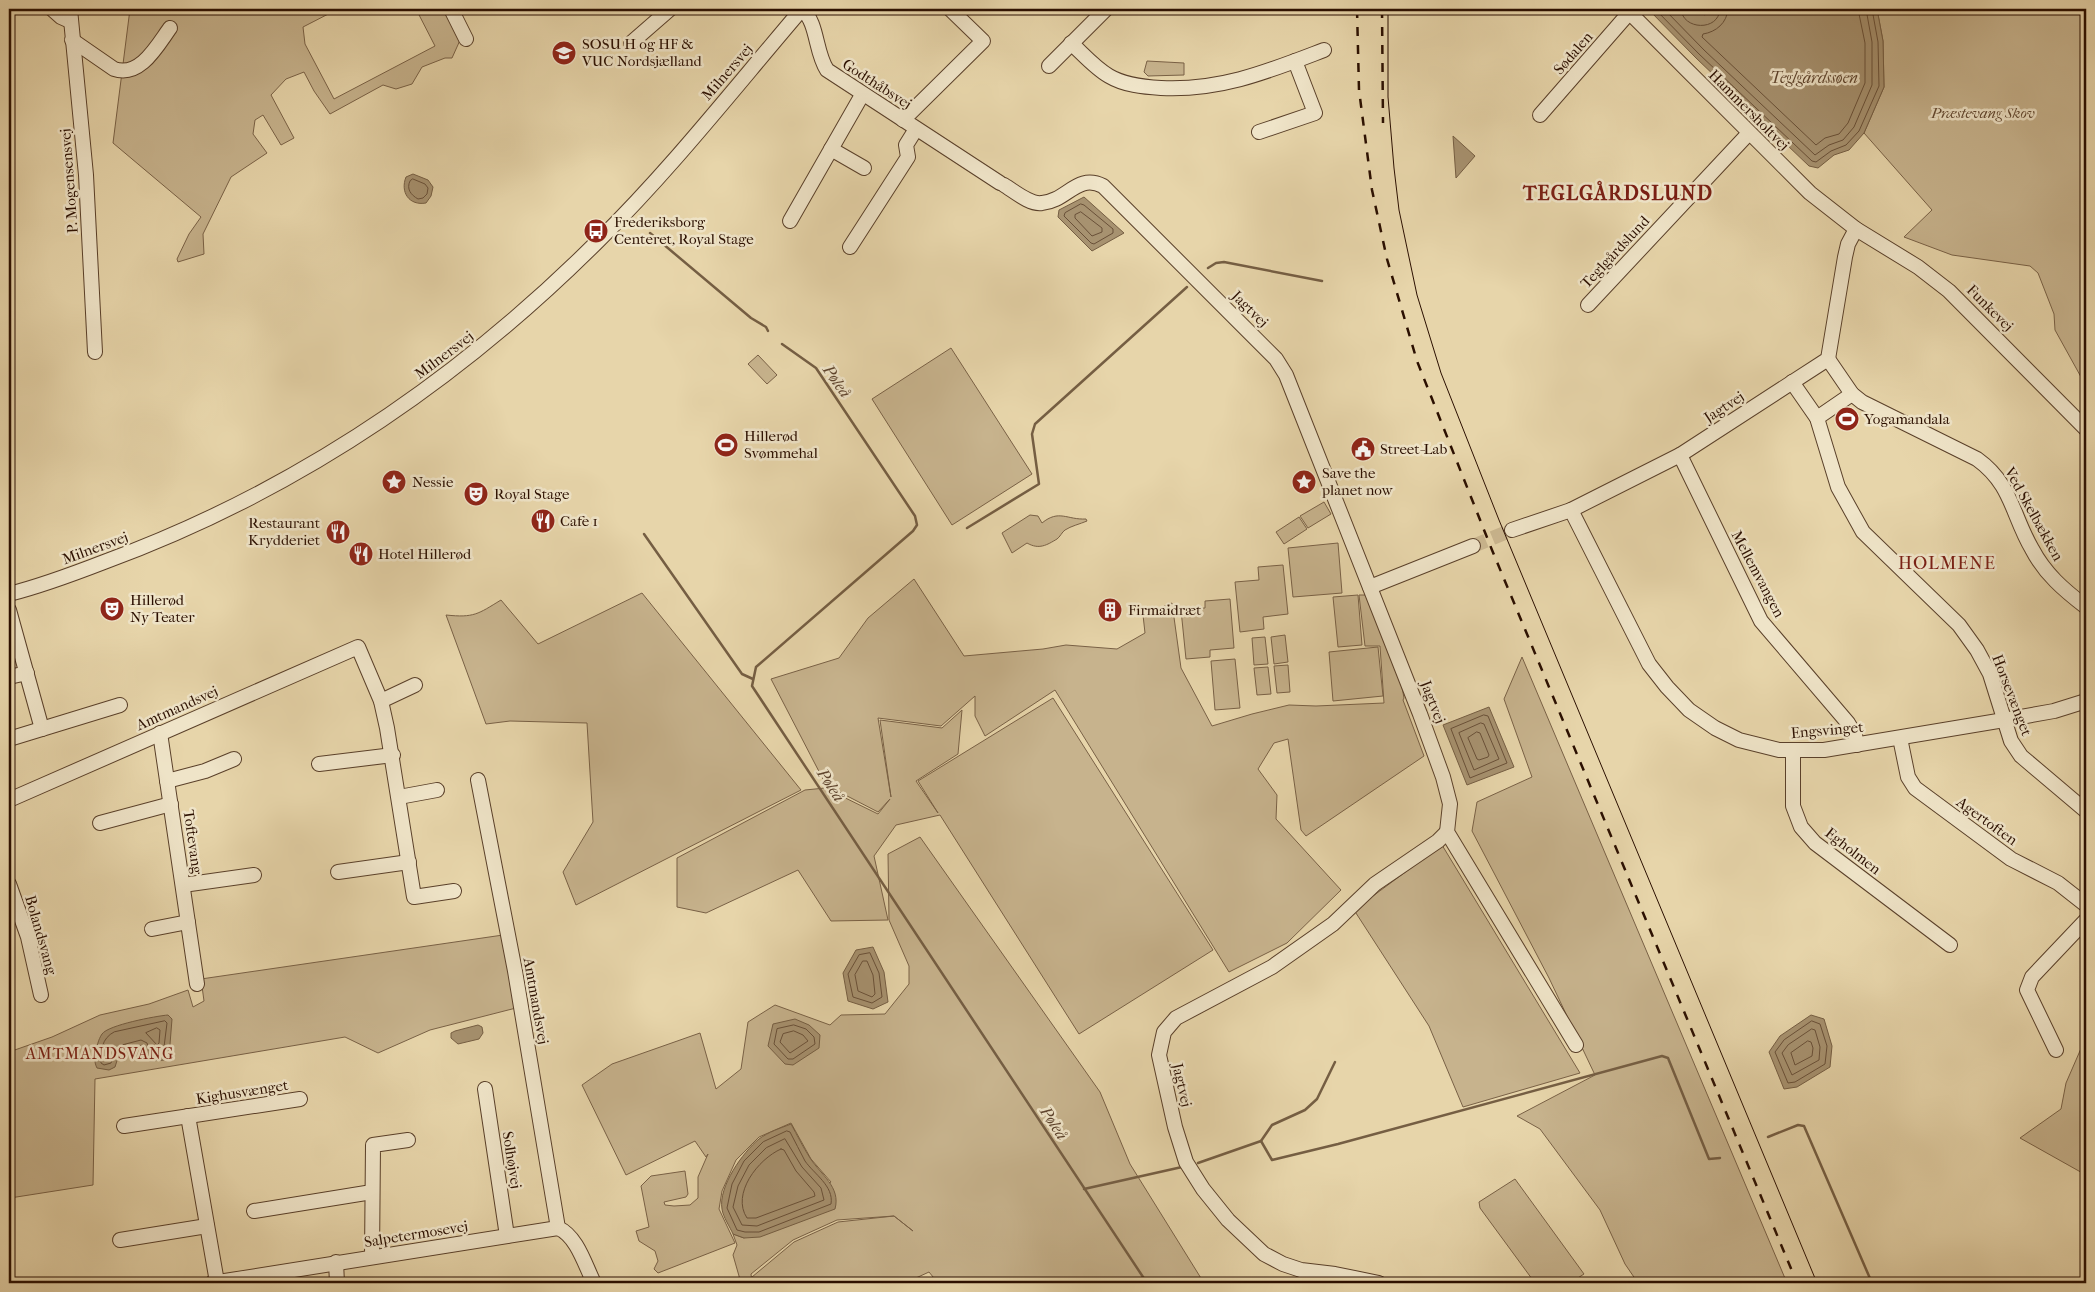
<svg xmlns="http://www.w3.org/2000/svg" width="2095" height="1292" viewBox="0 0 2095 1292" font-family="'IM FELL French Canon',serif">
<rect width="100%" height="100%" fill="#e7d5aa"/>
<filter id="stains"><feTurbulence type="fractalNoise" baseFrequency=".004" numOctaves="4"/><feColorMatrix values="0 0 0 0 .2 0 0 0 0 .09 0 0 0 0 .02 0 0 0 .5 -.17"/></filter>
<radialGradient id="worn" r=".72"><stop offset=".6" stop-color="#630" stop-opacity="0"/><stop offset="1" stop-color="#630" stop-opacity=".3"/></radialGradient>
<!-- green -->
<g fill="#c7b38d" stroke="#796146">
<path d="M130 9H338L303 27 305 44 334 99 435 46 416 9H443L461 38 452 58H445L422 67 412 84 396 89 383 85 330 114 314 91 304 72 286 79 271 95 294 138 281 145 263 115 255 120 253 134 267 153 231 177 203 234 204 254 178 262 177 259 189 234 201 217 113 143Z"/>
<path d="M1877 9H2086V386L2055 330 2054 314 2038 273 2030 266 1952 255 1904 237 1932 210 1864 133 1884 87 1883 41Z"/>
<path d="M1147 61 1184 63V75L1148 76 1144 72Z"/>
<path d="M951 348 1032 474 952 525 872 399Z"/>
<path d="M758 355 777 375 767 384 748 364Z"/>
<path d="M1324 502 1331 514 1308 528 1300 516Z"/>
<path d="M1030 515 1038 516 1042 523C1059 509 1067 520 1086 519L1087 521C1080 524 1071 526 1065 530 1062 532 1060 537 1057 539 1047 545 1039 550 1027 543L1012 553 1002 533Z"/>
<path d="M1299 517 1307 529 1284 544 1276 532Z"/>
<path d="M1338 543 1342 593 1293 597 1288 548Z"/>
<path d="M1283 565 1288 614 1263 617 1264 629 1240 632 1235 582 1259 580 1258 567Z"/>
<path d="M914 579 964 656 1043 649 1066 645 1117 649 1145 633 1143 615 1172 603 1181 668 1212 726 1252 714 1289 705 1316 706 1384 703 1380 646H1365L1359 595H1367L1400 676 1404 698 1403 700 1424 756 1306 836 1301 830 1288 739 1274 743 1258 769 1277 795 1276 819 1341 890 1287 943 1229 972 1055 690 985 736 975 716V696L941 726 878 718 891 797 880 720 942 728 962 710 958 754 916 781 938 813 918 781 1053 698 1213 950 1079 1034 940 815 896 825 874 856 888 920 831 921 798 870 706 913 677 907V858L805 790 825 788 878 814 890 799 878 812 826 785 771 679 839 658 868 618Z"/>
<path d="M642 593 801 790 576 905 563 872 593 822 587 723 510 721 486 724 446 615C474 618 478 614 501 600L538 644Z"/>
<path d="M1358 595 1362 645 1338 647 1333 597Z"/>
<path d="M1230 599 1234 648 1210 650V657L1186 659 1181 610 1205 608V601Z"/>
<path d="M1285 635 1288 662 1274 664 1271 637Z"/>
<path d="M1265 637 1268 664 1254 665 1252 638Z"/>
<path d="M1378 647 1383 696 1333 701 1329 652Z"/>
<path d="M1522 657 1787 1283H1638L1625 1264 1600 1210 1540 1129 1517 1116 1595 1075 1549 978 1472 831 1477 802 1532 777 1504 699Z"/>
<path d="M1235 659 1240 708 1215 710 1211 661Z"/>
<path d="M1288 665 1290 692 1277 693 1274 666Z"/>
<path d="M1268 667 1271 694 1257 695 1254 668Z"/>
<path d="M920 837 1100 1092 1130 1164 1204 1283H938L929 1272 905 1283H753L752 1277 794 1242 838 1222 894 1216 913 1231 894 1216 837 1220 793 1240 751 1274 752 1283H741L733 1255 737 1245 733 1234 744 1238 831 1182 811 1159 791 1123 759 1137 736 1160 722 1191 719 1209 735 1243 658 1273 654 1269 658 1261 655 1251 639 1241 636 1231 649 1227 641 1186 651 1176 685 1171 688 1194 686 1197 664 1202 665 1205 674 1206 690 1205 698 1198V1177L708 1154 706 1157 695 1141 626 1175 582 1085 612 1064 700 1033 716 1089 741 1069 748 1022 775 1005 830 1025 841 1015 885 1014 909 984V966L889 920 888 854Z"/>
<path d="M1442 845 1580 1073 1463 1107 1429 1026 1354 910Z"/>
<path d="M503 935 516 1008 430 1030 378 1053 345 1037 95 1079 93 1185 10 1198 14 1230H9V1052L52 1037 100 1015 149 1004 188 990 193 1007 204 1001 201 979Z"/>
<path d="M2086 1037V1175L2020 1138 2061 1109 2066 1083Z"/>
<path d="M1515 1179 1584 1274 1570 1283H1535L1480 1208 1479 1202Z"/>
</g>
<!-- water -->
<g fill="#a79270" stroke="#755e43">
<path d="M1648 9H1691L1693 11 1705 15 1711 9H1877L1883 41 1884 87 1864 133 1849 150 1834 155 1818 168 1809 166 1696 58Z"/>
<path d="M1453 136 1475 156 1456 178Z"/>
<path d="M413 174 428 180 433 187 431 196 426 203C409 206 400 192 406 177Z"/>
<path d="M1084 197 1124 233 1092 251 1058 217 1059 210Z"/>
<path d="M1489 707 1514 767 1467 785 1443 725Z"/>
<path d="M873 947 884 972 888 1002 873 1009 848 1001 843 973 856 950Z"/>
<path d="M168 1015 172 1019 169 1057 165 1060 149 1061 145 1055 143 1045 120 1051 115 1067 109 1070 97 1068C94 1062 95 1059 96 1053 97 1046 98 1040 102 1034 108 1025 156 1016 168 1015Z"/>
<path d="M1811 1015 1824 1019 1832 1046 1830 1067 1797 1087 1784 1089 1769 1052 1780 1036Z"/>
<path d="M795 1019 809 1025 820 1035 819 1048 793 1065 785 1064 768 1046 773 1024Z"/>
<path d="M478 1025 482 1027 483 1033 479 1039 458 1044 451 1038V1033L455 1031Z"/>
<path d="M791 1124C797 1135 803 1147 810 1158 821 1175 841 1187 835 1209L760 1237 744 1238 733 1234C730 1227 723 1217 722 1209 718 1187 743 1152 759 1139 768 1132 781 1128 791 1124Z"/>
</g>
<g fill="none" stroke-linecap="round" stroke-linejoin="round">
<!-- shore -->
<g stroke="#695038" stroke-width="1">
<path d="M1655 9 1699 54 1812 161 1816 162 1831 151 1846 145 1859 131 1879 86 1878 42 1872 9"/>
<path d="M1664 9 1704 50 1815 155 1829 145 1843 140 1854 127 1872 85V42L1866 9"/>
<path d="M1681 9C1682 30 1719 32 1720 9"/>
<path d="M1728 9C1727 23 1716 32 1703 34L1702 37 1816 145 1825 138 1839 134 1848 123 1865 83V43L1858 9"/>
<path d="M413 179 425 184 428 188 427 194 423 198 418 199C411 195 406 189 410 181Z"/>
<path d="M1081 204 1084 205 1113 229V233L1094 244 1091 243 1064 216 1065 213Z"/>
<path d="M1081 212 1102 228V232L1092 236 1075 218V215Z"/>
<path d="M1484 715 1488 716 1507 763 1470 778 1451 729Z"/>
<path d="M1481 723 1484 724 1499 759 1474 770 1459 733Z"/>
<path d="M1477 732 1480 733 1489 755 1488 757 1479 760 1477 759 1468 738Z"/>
<path d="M870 953 879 973 882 997 872 1003 853 997 848 974 859 955Z"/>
<path d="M863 961H867L873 975 875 994 872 997 858 991 855 975Z"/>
<path d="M165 1021 167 1023 163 1055 151 1056 147 1043 141 1040 118 1046 111 1063 104 1065 101 1063C100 1051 102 1038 114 1032Z"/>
<path d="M1812 1021 1820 1024 1827 1046 1825 1064 1795 1082 1788 1083 1775 1052 1784 1040Z"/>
<path d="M794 1025 806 1029 814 1037 815 1044 793 1059H788L774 1044 777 1029Z"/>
<path d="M157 1028 160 1030 159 1043 157 1045 146 1033Z"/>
<path d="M1812 1029 1815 1030 1820 1047 1819 1060 1792 1075 1782 1053 1788 1045Z"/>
<path d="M794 1031 803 1035 808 1041 790 1053 780 1042 783 1034Z"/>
<path d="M1808 1041 1811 1042 1813 1048 1812 1056 1795 1065 1791 1053Z"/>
<path d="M787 1131 790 1132C795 1142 800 1151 805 1161 814 1174 834 1186 831 1204L759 1232H745L737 1230 727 1208 732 1184 744 1161 763 1142Z"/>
<path d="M785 1139 802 1167 821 1188 824 1200 757 1226 742 1225 733 1207 738 1186 749 1165 766 1148Z"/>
<path d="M781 1149 784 1150 796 1171 814 1192 815 1196 756 1218H747C731 1194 758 1159 781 1149Z"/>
</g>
<!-- stream -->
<g stroke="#755e43" stroke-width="2.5">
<path d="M650 233 751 318 766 327 768 331"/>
<path d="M1208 268 1216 263 1224 262 1322 281"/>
<path d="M782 344 816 368 915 516 917 525 913 531 756 667 752 686 1147 1283"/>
<path d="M967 528 1039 484 1032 434 1035 424 1187 287"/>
<path d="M644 534 742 674 753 679"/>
<path d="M1768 1137 1798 1125 1804 1126 1872 1283"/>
<path d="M1261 1141 1272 1125 1305 1110 1317 1099 1335 1062"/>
<path d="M1198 1163 1261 1141 1272 1160 1338 1144 1662 1056 1668 1058 1709 1159 1720 1158"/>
<path d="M1084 1189 1182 1167"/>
</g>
<!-- minor-tunnel -->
<path stroke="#cbb790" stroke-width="14" stroke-dasharray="14 7" stroke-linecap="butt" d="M1473 546 1512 530"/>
<defs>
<g id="minor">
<path d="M52 9 61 17 70 21"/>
<path d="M70 9 86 175 95 352"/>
<path d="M451 9 466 39"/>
<path d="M802 9C818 23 815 52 827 70L1000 183"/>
<path d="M1626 9 1810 193 1856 229 1918 267 1949 291 2086 429"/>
<path d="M72 40 114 69C140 78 157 46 170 28"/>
<path d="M631 43 670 9"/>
<path d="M1071 43C1083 54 1095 68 1109 76 1124 85 1143 87 1161 88 1221 91 1269 71 1324 50"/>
<path d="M1049 66 1106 9"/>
<path d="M1540 115 1629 13"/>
<path d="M903 120 983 41 950 9"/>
<path d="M1259 132 1315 113 1295 61"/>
<path d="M831 149 864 168"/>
<path d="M1004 185C1014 191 1030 205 1042 203 1067 201 1077 173 1103 186L1276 359 1286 375 1420 714 1443 777 1450 804 1447 832 1576 1045"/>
<path d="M790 221 862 95"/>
<path d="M850 247 908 157 906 145 916 129"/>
<path d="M1588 305 1749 133"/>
<path d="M1828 359 1852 394 1862 402 1977 459C2012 484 2012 515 2032 549 2045 574 2064 590 2086 607"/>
<path d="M1792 382 1817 418 1838 487 1863 532 1959 625 1977 650 1990 674 2011 741 2021 756 2086 811"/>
<path d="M1817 418 1852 394"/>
<path d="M1680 455 1761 621 1848 723 1855 735 1857 745"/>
<path d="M1571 510 1649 664 1667 687 1689 710 1715 728 1739 740 1779 750H1824L2004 720 2054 711 2086 701"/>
<path d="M1512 530 1571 510 1680 455 1828 359 1845 257 1848 244 1856 229"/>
<path d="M1370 587 1473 546"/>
<path d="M9 594C41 586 73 574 104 562 292 493 458 381 599 240 672 168 736 86 802 9"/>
<path d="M9 610 42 729"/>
<path d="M9 677 27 673"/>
<path d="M381 701 415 685"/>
<path d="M160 733 197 984"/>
<path d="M1900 738 1908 777 1915 788 2011 859 2058 883 2086 905"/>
<path d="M9 739 120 705"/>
<path d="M1793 751V806L1801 827 1815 843 1950 945"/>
<path d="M319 764 393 755"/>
<path d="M478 780 515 971 558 1228"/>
<path d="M167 781 205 771 234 759"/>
<path d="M399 797 437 790"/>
<path d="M9 800 358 647 381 701 387 728 414 897 454 891"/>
<path d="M100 823 171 804"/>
<path d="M338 872 409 862"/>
<path d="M9 884 28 937 41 995"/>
<path d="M183 885 254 875"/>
<path d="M152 929 188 922"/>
<path d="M2056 1050 2027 990 2032 977 2086 920"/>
<path d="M485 1089 507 1236"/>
<path d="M188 1116 217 1282"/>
<path d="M124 1126 300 1099"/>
<path d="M254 1211 372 1192"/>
<path d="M120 1240 207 1226"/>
<path d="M372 1257 373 1145 408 1140"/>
<path d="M336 1262 337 1283"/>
<path d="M212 1283 558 1228C577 1236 585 1265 594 1283"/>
<path d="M1379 1283 1335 1274 1301 1270 1283 1264 1264 1254 1228 1220 1203 1189 1186 1162 1175 1127 1159 1055 1164 1032 1176 1018 1272 967 1333 924 1375 884 1438 841 1447 832"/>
</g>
</defs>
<!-- minor casing -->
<use href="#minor" stroke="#5a402a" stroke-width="16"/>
<!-- minor -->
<use href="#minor" stroke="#efe4c8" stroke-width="14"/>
<!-- tram -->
<path stroke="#2b0f00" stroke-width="1" d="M1388 9V97L1394 168 1399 210 1417 295 1441 373 1499 520 1817 1283"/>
<!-- rail -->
<g stroke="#2b0f00" stroke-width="2.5" stroke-dasharray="9 9" stroke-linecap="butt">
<path d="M1357 9 1359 90 1372 190 1387 259 1417 361 1492 550 1797 1283"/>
<path d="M1382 9 1383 123"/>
</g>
</g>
<!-- icons -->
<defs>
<symbol id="school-disc" viewBox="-11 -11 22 22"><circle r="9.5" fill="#8f2418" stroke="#efe4c8"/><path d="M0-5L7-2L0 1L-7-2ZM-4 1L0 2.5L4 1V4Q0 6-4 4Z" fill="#fff"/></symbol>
<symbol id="bus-disc" viewBox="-11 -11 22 22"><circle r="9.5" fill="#8f2418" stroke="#efe4c8"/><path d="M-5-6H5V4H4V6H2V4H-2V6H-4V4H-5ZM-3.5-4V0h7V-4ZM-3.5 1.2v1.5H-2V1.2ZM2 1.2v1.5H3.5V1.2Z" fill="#fff"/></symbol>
<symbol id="stadium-disc" viewBox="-11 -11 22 22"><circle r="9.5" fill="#8f2418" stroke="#efe4c8"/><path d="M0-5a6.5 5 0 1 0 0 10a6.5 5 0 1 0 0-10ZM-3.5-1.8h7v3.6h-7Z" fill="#fff"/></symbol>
<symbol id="civic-disc" viewBox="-11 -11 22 22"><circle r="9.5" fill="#8f2418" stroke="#efe4c8"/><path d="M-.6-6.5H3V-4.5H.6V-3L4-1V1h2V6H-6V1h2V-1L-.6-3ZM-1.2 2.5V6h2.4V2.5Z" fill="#fff"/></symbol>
<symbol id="sight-disc" viewBox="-11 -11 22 22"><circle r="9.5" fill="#8f2418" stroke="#efe4c8"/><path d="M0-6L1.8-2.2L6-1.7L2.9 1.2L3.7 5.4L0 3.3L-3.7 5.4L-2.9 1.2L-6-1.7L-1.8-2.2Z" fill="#fff"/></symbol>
<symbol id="theatre-disc" viewBox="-11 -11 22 22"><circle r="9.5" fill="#8f2418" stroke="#efe4c8"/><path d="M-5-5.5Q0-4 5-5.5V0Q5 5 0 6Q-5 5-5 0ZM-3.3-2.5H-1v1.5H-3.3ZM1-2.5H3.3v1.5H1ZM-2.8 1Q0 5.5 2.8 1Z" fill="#fff"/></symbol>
<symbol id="restaurant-disc" viewBox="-11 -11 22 22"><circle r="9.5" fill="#8f2418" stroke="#efe4c8"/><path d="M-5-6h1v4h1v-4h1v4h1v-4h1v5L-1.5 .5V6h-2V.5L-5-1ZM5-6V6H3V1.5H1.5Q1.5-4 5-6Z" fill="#fff"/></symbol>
<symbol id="building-disc" viewBox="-11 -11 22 22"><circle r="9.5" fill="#8f2418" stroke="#efe4c8"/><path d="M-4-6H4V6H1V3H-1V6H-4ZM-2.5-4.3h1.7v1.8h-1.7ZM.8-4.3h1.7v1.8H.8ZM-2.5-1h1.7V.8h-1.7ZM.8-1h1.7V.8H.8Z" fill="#fff"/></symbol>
</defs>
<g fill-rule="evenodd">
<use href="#school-disc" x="550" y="39" width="28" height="28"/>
<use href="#bus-disc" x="582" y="217" width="28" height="28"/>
<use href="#stadium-disc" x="1833" y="405" width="28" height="28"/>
<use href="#stadium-disc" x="712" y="431" width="28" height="28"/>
<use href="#civic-disc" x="1349" y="435" width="28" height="28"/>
<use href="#sight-disc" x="380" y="468" width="28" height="28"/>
<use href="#sight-disc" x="1290" y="468" width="28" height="28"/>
<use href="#theatre-disc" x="462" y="480" width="28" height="28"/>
<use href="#restaurant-disc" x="529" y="507" width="28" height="28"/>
<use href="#restaurant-disc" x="324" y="518" width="28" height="28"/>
<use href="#restaurant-disc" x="347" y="540" width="28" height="28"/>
<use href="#theatre-disc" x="98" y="595" width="28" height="28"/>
<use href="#building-disc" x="1096" y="596" width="28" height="28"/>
</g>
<g text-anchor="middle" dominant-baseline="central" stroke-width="5" stroke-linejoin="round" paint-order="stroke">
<!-- poi labels -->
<g font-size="15" fill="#2b0f00" stroke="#efe4c8" text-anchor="start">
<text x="582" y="44">SOSU H og HF &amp;<tspan x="582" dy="17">VUC Nordsjælland</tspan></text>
<text x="614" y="222">Frederiksborg<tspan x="614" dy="17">Centeret, Royal Stage</tspan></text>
<text x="1864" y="419">Yogamandala</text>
<text x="744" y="436">Hillerød<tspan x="744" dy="17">Svømmehal</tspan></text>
<text x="1380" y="449">Street-Lab</text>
<text x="1322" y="473">Save the<tspan x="1322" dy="17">planet now</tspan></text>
<text x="412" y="482">Nessie</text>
<text x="494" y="494">Royal Stage</text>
<text x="560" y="521">Cafe 1</text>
<text x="320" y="523" text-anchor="end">Restaurant<tspan x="320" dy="17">Krydderiet</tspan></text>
<text x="378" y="554">Hotel Hillerød</text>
<text x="130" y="600">Hillerød<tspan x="130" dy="17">Ny Teater</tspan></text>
<text x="1128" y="610">Firmaidræt</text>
</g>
<!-- street labels -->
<g font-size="15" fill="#2b0f00" stroke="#efe4c8">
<text transform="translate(1573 53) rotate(-49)">Sødalen</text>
<text transform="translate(727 72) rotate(-49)">Milnersvej</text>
<text transform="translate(877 84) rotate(33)">Godthåbsvej</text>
<text transform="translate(1749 110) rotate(45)">Hammersholtvej</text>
<text transform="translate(69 181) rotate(-94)">P. Mogensensvej</text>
<text transform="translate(1615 252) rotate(-47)">Teglgårdslund</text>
<text transform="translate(1990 308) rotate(45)">Funkevej</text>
<text transform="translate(1250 309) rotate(45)">Jagtvej</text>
<text transform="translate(444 355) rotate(-37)">Milnersvej</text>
<text transform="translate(1724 407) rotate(-33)">Jagtvej</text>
<text transform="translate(2034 514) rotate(61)">Ved Skelbækken</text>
<text transform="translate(95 548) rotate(-20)">Milnersvej</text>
<text transform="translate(1758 574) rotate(62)">Mellemvangen</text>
<text transform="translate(2012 695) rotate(69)">Horsevænget</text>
<text transform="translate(1433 702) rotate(69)">Jagtvej</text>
<text transform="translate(177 708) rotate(-24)">Amtmandsvej</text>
<text transform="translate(1827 730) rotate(-5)">Engsvinget</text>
<text transform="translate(1987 821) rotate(36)">Agertoften</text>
<text transform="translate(193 842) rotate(82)">Toftevang</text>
<text transform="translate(1853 851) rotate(38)">Egholmen</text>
<text transform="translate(41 935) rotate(74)">Bolandsvang</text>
<text transform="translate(536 1001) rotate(80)">Amtmandsvej</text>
<text transform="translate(1182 1085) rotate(77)">Jagtvej</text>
<text transform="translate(242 1092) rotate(-9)">Kighusvænget</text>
<text transform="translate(512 1160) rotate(81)">Solhøjvej</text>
<text transform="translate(416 1234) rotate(-9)">Salpetermosevej</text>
</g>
<!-- park labels -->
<g font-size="15" font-style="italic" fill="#624831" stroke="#efe4c8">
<text x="1983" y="113">Præstevang Skov</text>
</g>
<!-- water labels -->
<g font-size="16" font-style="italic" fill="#5d432d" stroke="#efe4c8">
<text x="1814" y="77">Teglgårdssøen</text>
<text transform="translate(837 381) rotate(55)">Pøleå</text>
<text transform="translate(831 785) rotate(57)">Pøleå</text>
<text transform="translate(1054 1123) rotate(57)">Pøleå</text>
</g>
<!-- neighbourhood labels -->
<g font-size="16" letter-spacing="1" fill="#7a1f14" stroke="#efe4c8">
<text x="100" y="1053">AMTMANDSVANG</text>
</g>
<!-- quarter labels -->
<g font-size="18" letter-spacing="1" fill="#7a1f14" stroke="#efe4c8">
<text x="1947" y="563">HOLMENE</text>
</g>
<!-- district labels -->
<g font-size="20" font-weight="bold" letter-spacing="1" fill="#7a1f14" stroke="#efe4c8">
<text x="1618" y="193">TEGLGÅRDSLUND</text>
</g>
</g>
<!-- margin -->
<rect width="2095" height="1292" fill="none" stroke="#e7d5aa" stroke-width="30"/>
<rect x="10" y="10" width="2075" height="1272" fill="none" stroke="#2b0f00" stroke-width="2.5"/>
<rect x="15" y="15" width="2065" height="1262" fill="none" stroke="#2b0f00"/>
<rect width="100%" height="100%" filter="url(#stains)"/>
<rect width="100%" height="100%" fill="url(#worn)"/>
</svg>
